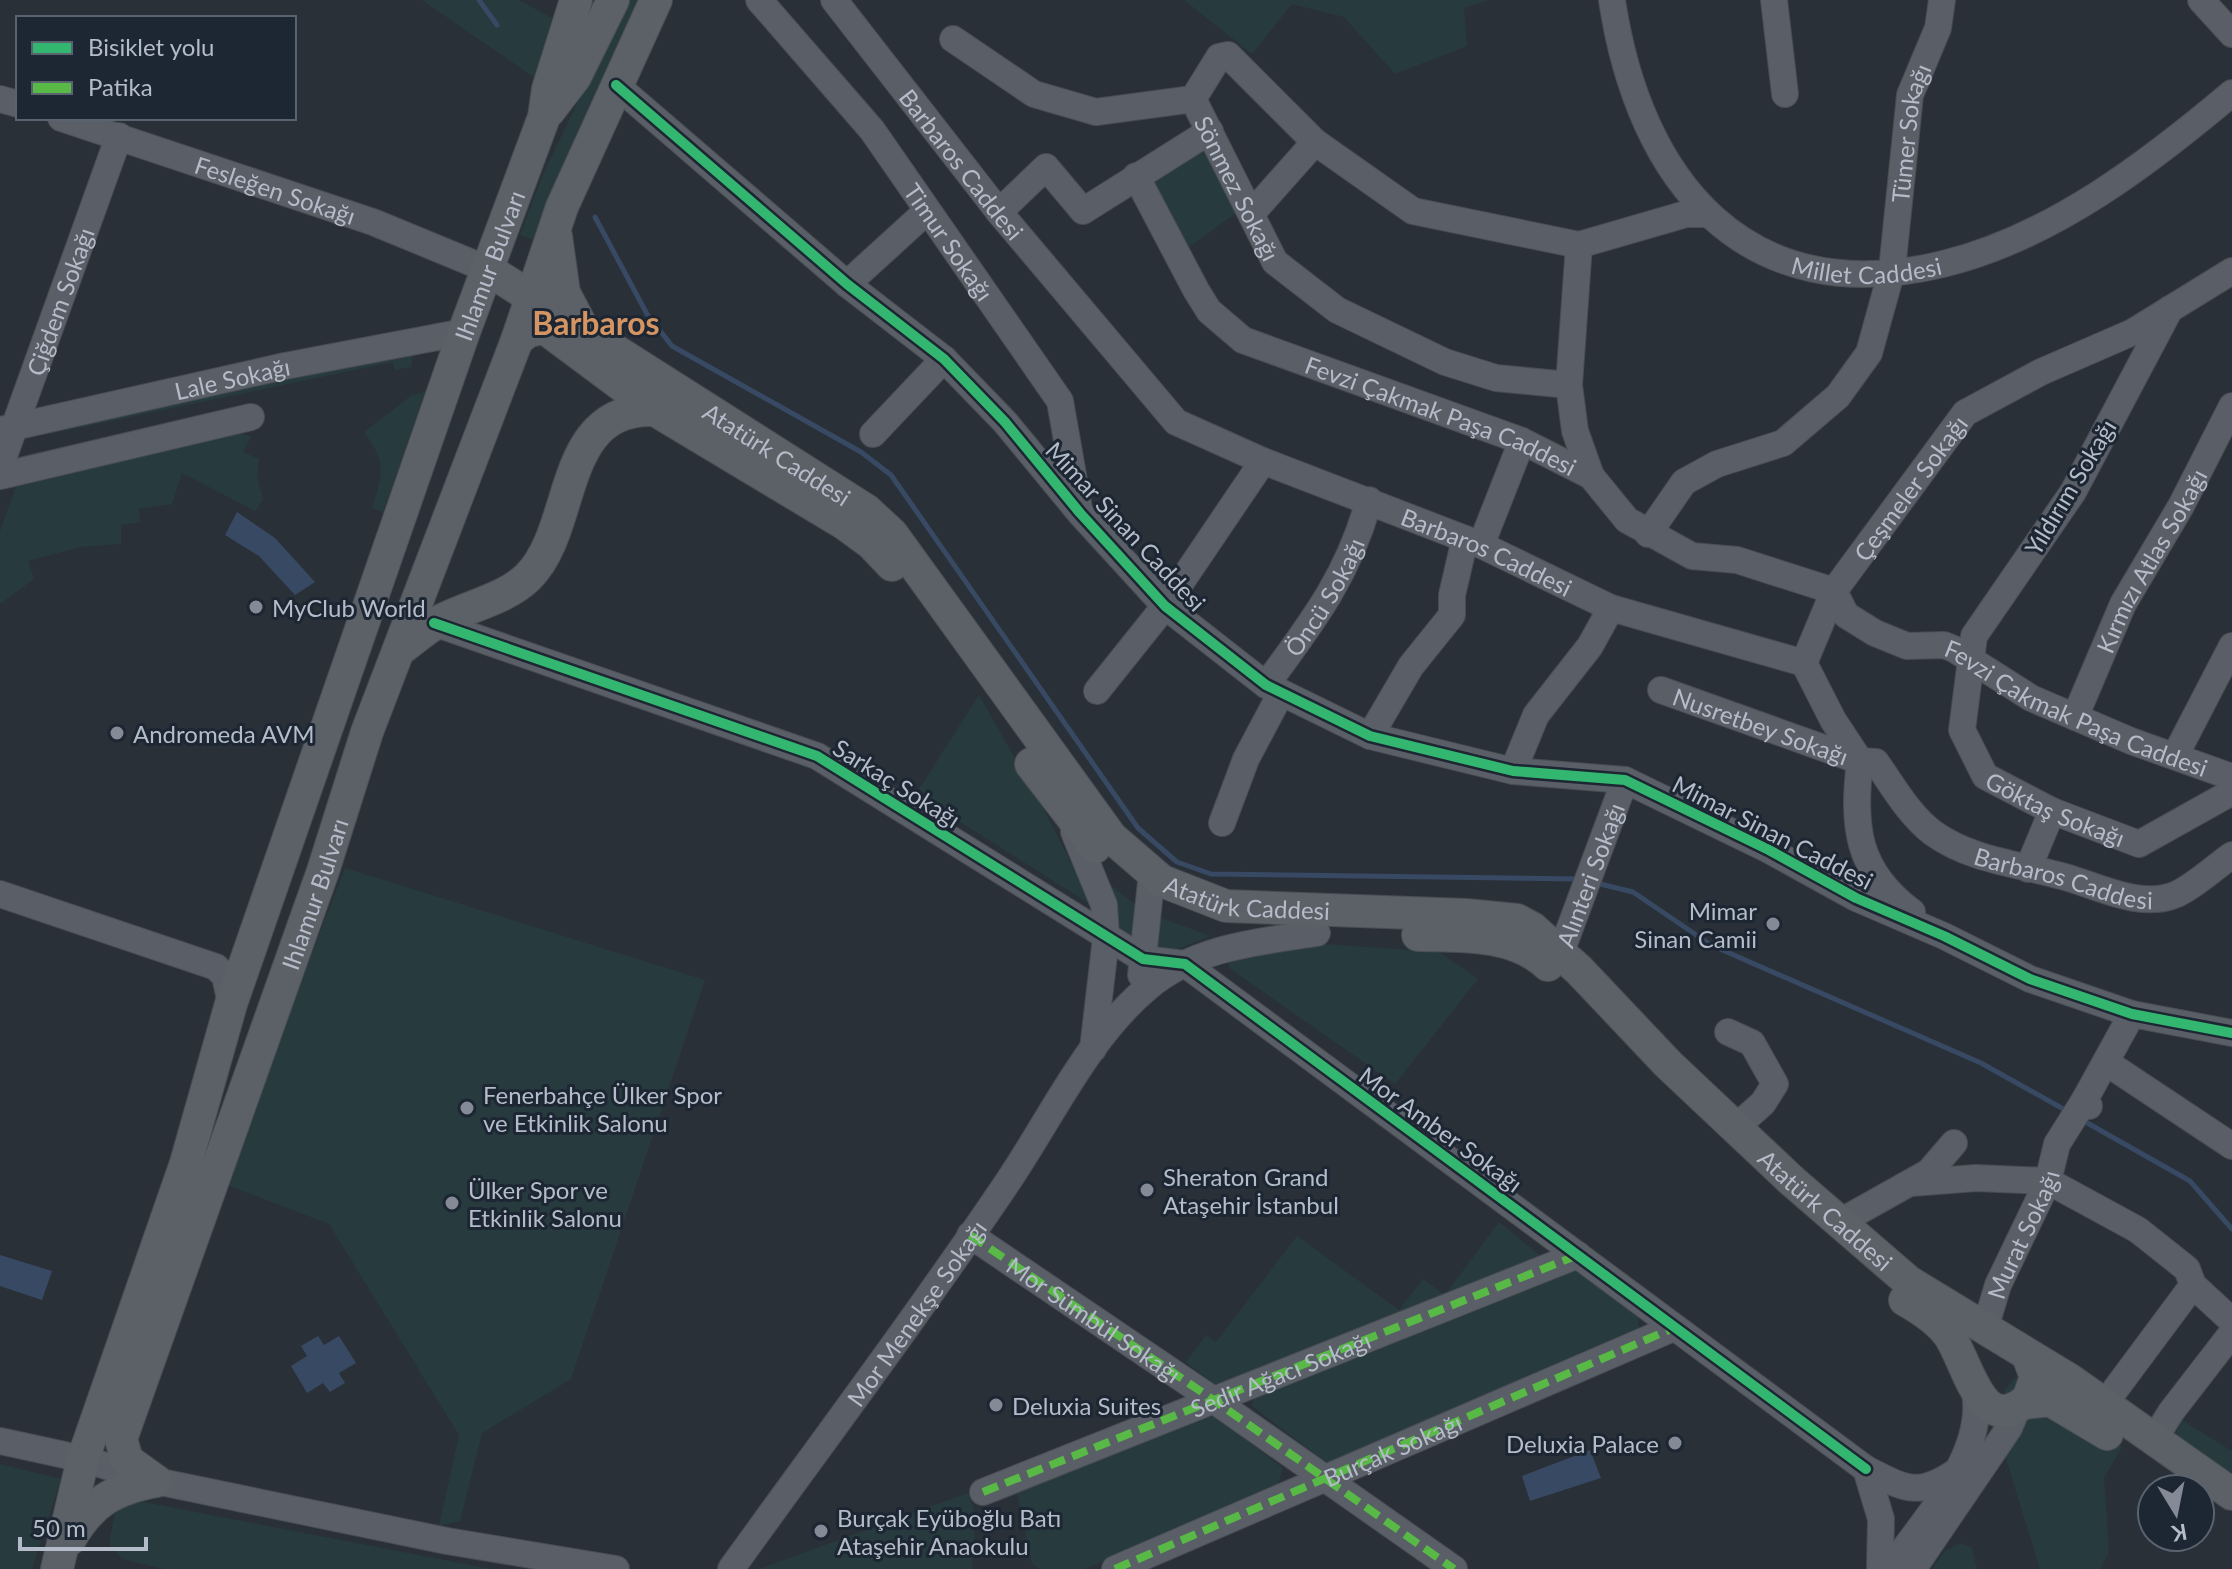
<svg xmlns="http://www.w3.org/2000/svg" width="2232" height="1569" viewBox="0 0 2232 1569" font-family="Lato,sans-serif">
<rect width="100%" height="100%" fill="#2a3038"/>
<!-- green -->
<g fill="#273a3e">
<path d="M422 0H519L552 18 535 78Z"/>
<path d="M627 0H644C602 81 560 152 540 242L520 235 543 174Z"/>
<path d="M1184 0H1489L1464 8 1467 46 1395 74 1344 17 1292 4 1252 54Z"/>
<path d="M1203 139 1243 208 1182 252 1141 176Z"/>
<path d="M413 350 411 367 395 370 393 362 44 435 43 427Z"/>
<path d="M425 392 383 512 372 508C383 473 387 463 364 432L412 395Z"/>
<path d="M234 432 251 436 243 452 259 459 257 476 263 500 255 511 182 473 172 504 139 509 140 522 121 525V544L80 547 28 561 34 579 0 604V531L19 478Z"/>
<path d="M979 695 1040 802 1093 906 916 794Z"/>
<path d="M345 868 705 980 571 1379 482 1433 460 1521 439 1526 459 1435 329 1224 222 1183Z"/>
<path d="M1101 877 1142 910 1138 937H1121Z"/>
<path d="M1156 916 1211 936 1170 952 1155 948Z"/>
<path d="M1296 942 1439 952 1478 979 1395 1084 1229 968V957Z"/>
<path d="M1499 1222 1547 1261 1222 1390 1186 1362 1206 1335 1216 1342 1297 1236 1399 1310 1423 1279 1445 1295Z"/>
<path d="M1575 1267 1638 1312 1639 1331 1327 1463 1252 1406 1255 1395Z"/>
<path d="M2032 1375 2122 1447 2104 1478 2109 1552 2100 1569H2040L2000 1439 2005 1389 2016 1377Z"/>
<path d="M1202 1415 1215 1417 1283 1468 1276 1489 1085 1569H1040L1032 1564 1016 1489Z"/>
<path d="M2177 1417 2232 1451V1487L2177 1447Z"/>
<path d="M0 1464 61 1479 32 1569H0Z"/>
<path d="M968 1493C981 1519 972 1542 972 1569H759Z"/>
<path d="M144 1502 491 1569H164L122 1559 109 1544 116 1506Z"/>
<path d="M1961 1543 1972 1548 1977 1569H1932L1945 1551Z"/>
</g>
<!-- water -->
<g fill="#384963">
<path d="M237 512 275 538 315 582 295 595 259 556 225 535Z"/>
<path d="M0 1255 52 1271 42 1300 0 1286Z"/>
<path d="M318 1336 324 1345 339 1336 356 1363 339 1373 345 1383 330 1392 323 1383 307 1393 291 1366 307 1356 301 1346Z"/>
<path d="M1590 1450 1601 1478 1530 1501 1522 1476Z"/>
</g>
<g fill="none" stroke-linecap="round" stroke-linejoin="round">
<!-- stream -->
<g stroke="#384963" stroke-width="5">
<path d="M479 0 497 25"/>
<path d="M595 217 647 314 672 346 861 452 891 475 1138 828 1177 862 1211 874 1578 879"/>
<path d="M1596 883 1633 892 1711 945 1981 1063 2067 1111"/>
<path d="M2082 1120 2190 1181 2232 1229"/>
</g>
<defs>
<g id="minor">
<path id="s1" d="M759 0 872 130 1060 401 1079 509"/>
<path id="s2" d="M834 0 999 212 1176 422 1263 461 1481 545 1611 608 1804 663 1833 720 1860 761"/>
<path id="s3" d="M1612 0C1639 181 1745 312 1943 264 2051 238 2149 163 2232 93"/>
<path d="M1774 0 1785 94"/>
<path d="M2201 0 2232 34"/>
<path id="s4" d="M953 39 1034 94 1096 112 1193 99 1275 262 1337 310 1445 362 1496 378 1569 385"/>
<path d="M616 85 847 284 944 359 1005 422 1080 513 1165 606 1266 685 1370 736 1513 771 1625 780 1769 850 1856 898 1944 936 2030 979 2132 1014 2232 1033"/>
<path d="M0 99 18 104"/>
<path d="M1193 99 1219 57 1228 55 1315 142"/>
<path id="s5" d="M61 118 373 222 487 269"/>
<path id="s6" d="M1136 176 1196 290 1209 311 1243 340 1522 441 1591 476 1627 520 1692 556 1737 560 1834 591 1846 615 1875 633 1907 646 1944 645 1954 649 2031 698 2131 741 2232 777"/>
<path d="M999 212 1046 167 1083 211 1210 131"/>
<path d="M1252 213 1315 142 1413 211 1579 245 1686 214H1706"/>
<path d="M1579 245 1569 385 1575 431 1591 476"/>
<path d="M847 284 927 211"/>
<path id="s7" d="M2170 309 2073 492 1974 636 1962 730 1985 776 2052 811 2139 844 2232 792"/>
<path id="s8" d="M0 430 285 366 464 332"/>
<path d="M873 434 944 359"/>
<path id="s9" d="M0 467 119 136"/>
<path d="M0 476 251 417"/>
<path id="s10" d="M1648 534 1684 482 1717 464 1783 443 1838 396 1869 353 1892 270 1910 95 1938 28 1942 0"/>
<path d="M1481 545 1522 441"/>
<path d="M434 623 817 756 1143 959 1185 964 1866 1469"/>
<path id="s11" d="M1804 663 1834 591 1965 413 2041 372 2133 332 2232 271"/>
<path id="s12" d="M1266 685C1311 624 1349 575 1369 500"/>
<path id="s13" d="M1661 690 1860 761 1876 762C1893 786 1909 815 1933 833 1972 861 2020 864 2065 877 2098 886 2142 910 2177 894 2196 885 2215 867 2232 855"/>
<path d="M1097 691 1165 606 1263 461"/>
<path id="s14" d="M2075 717 2123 604 2181 506 2232 406"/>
<path d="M1370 736 1411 666 1452 615V595L1465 539"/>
<path d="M2175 756 2232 646"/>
<path d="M1860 761C1852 827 1857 871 1912 912"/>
<path d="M1513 771 1536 715 1590 646 1611 608"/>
<path d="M1222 823 1246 759 1281 693"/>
<path d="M1074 832 1104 905 1106 938 1093 1049"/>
<path d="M2028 869 2052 811"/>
<path d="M0 894 216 967 225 976 231 1004"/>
<path id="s15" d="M1549 965 1561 952 1625 780"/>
<path d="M1141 975 1152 873"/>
<path d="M1728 1032 1752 1043 1775 1084 1763 1103 1735 1128"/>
<path d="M2107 1063 2232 1146"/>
<path d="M2089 1106 2084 1101 2132 1014"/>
<path d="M1911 1183 1976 1178 2048 1181 2138 1230 2187 1269 2193 1285 2232 1321"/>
<path d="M1838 1223 1929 1172 1954 1143"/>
<path d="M970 1235 1215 1401 1454 1569"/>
<path id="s16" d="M1986 1325 1998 1285 2048 1181 2057 1144 2084 1101"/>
<path d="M2103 1406 2193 1285"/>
<path d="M0 1441 83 1459 156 1481 447 1541 616 1569"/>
<path d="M2153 1441 2171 1412 2232 1333"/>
<path d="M983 1492 1578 1255"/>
<path id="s17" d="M731 1569C824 1440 920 1312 1009 1180 1052 1116 1088 1038 1147 988 1195 947 1257 942 1317 933"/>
<path d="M1115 1569 1671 1329"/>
<path d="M1880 1569 1881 1519 1866 1469C1906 1489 1918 1498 1957 1471"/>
<path d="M1890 1569C1923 1520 1986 1456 1975 1392"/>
<path d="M1913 1569 2009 1428 2018 1407"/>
</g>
<g id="major">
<path d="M549 111 575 77 613 0"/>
<path d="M556 236 564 293 584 331"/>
<path id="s18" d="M487 269 866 510 892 534 1111 837 1162 881 1226 906 1466 915 1517 920 1532 928 1579 970 1668 1064 1791 1180 1909 1282 2070 1380 2232 1494"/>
<path d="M517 340 528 331 545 328 655 410 845 524 871 543 892 565"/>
<path d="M402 648C413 640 424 630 436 623 464 607 505 600 528 577 578 528 556 407 655 410"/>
<path d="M1031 764 1095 847"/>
<path d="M1418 935C1462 936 1514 933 1548 965"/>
<path d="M1905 1300C1921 1309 1938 1320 1949 1335 1968 1362 1981 1441 2028 1399L2036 1377 2028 1356"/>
<path d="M2024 1403 2050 1400 2107 1434"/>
<path id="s19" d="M156 1481 127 1460 121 1439 323 871 367 732 517 340 562 207 656 0"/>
<path d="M70 1539C91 1502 114 1489 156 1481"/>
<path id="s20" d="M57 1569 83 1459 186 1163 231 1004 464 332 544 117 548 89 576 0"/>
</g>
</defs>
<!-- minor casing -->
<use href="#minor" stroke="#484c53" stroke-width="28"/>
<!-- major casing -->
<use href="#major" stroke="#484c55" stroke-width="34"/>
<!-- minor -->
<use href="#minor" stroke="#5a5e66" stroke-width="26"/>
<!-- major -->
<use href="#major" stroke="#5c6168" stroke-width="32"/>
<!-- quiet -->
<g stroke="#58b947" stroke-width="8" stroke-dasharray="16 8" stroke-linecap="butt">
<path id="s21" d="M970 1235 1215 1401 1454 1569"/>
<path id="s22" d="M983 1492 1578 1255"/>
<path id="s23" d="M1115 1569 1671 1329"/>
</g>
<defs>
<g id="cycleway">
<path d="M616 85 847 284 944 359 1005 422 1080 513 1165 606 1266 685 1370 736 1513 771 1625 780 1769 850 1856 898 1944 936 2030 979 2132 1014 2232 1033"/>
<path d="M434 623 817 756 1143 959 1185 964 1866 1469"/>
</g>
</defs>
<!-- cycleway casing -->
<use href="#cycleway" stroke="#1d2633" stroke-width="15"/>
<!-- cycleway -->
<use href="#cycleway" stroke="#33b770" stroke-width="10"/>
</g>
<!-- markers -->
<g fill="#848b96" stroke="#1d2633" stroke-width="3">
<circle cx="256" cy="607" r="8"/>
<circle cx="117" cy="733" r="8"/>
<circle cx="1773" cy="924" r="8"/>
<circle cx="467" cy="1108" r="8"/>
<circle cx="1147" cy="1190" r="8"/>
<circle cx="452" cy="1203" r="8"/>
<circle cx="996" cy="1405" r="8"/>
<circle cx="1675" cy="1443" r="8"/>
<circle cx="821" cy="1531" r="8"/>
</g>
<g text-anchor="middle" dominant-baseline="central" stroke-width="6" stroke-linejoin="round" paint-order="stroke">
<!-- street labels -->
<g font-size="24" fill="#b4bcc9" stroke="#1d2633">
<text stroke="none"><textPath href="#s10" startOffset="520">Tümer Sokağı</textPath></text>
<text stroke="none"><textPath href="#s2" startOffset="208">Barbaros Caddesi</textPath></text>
<text stroke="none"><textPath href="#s4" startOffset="360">Sönmez Sokağı</textPath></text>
<text stroke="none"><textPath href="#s5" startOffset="226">Fesleğen Sokağı</textPath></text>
<text stroke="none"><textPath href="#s1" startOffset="308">Timur Sokağı</textPath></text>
<text stroke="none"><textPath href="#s3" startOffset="412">Millet Caddesi</textPath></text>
<text stroke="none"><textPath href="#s20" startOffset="1374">Ihlamur Bulvarı</textPath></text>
<text stroke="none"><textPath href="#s9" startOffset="176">Çiğdem Sokağı</textPath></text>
<text stroke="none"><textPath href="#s8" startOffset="238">Lale Sokağı</textPath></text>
<text stroke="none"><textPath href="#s6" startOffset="410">Fevzi Çakmak Paşa Caddesi</textPath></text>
<text stroke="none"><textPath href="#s18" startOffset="344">Atatürk Caddesi</textPath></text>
<text transform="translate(2070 487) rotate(-59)">Yıldırım Sokağı</text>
<text stroke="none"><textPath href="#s11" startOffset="206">Çeşmeler Sokağı</textPath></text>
<text transform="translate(1126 526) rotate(47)">Mimar Sinan Caddesi</text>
<text stroke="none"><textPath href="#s2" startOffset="880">Barbaros Caddesi</textPath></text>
<text stroke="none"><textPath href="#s14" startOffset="174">Kırmızı Atlas Sokağı</textPath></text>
<text stroke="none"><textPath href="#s12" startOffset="106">Öncü Sokağı</textPath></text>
<text stroke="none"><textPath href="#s6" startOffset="1130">Fevzi Çakmak Paşa Caddesi</textPath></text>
<text stroke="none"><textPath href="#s13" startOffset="106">Nusretbey Sokağı</textPath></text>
<text transform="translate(897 783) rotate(32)">Sarkaç Sokağı</text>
<text stroke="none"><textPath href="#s7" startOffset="606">Göktaş Sokağı</textPath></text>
<text transform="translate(1773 832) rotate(27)">Mimar Sinan Caddesi</text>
<text stroke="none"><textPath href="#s13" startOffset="458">Barbaros Caddesi</textPath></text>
<text stroke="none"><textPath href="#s15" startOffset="100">Alınteri Sokağı</textPath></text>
<text stroke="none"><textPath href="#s19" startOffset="636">Ihlamur Bulvarı</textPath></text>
<text stroke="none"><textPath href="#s18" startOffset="1014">Atatürk Caddesi</textPath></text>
<text transform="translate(1441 1129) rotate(36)">Mor Amber Sokağı</text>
<text stroke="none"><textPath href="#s18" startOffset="1710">Atatürk Caddesi</textPath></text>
<text stroke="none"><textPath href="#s16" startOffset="98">Murat Sokağı</textPath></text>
<text stroke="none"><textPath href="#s17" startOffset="316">Mor Menekşe Sokağı</textPath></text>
<text stroke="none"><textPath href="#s21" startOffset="150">Mor Sümbül Sokağı</textPath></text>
<text stroke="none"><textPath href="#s22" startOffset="320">Sedir Ağacı Sokağı</textPath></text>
<text stroke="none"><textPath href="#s23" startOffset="302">Burçak Sokağı</textPath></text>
</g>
<!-- poi labels -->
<g font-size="24" fill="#b4bcc9" stroke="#1d2633" text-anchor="start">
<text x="272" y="607">MyClub World</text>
<text x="133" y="733">Andromeda AVM</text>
<text x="1757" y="910" text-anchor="end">Mimar<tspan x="1757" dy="28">Sinan Camii</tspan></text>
<text x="483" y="1094">Fenerbahçe Ülker Spor<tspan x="483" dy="28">ve Etkinlik Salonu</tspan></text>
<text x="1163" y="1176">Sheraton Grand<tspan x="1163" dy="28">Ataşehir İstanbul</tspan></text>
<text x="468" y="1189">Ülker Spor ve<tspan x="468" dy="28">Etkinlik Salonu</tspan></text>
<text x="1012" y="1405">Deluxia Suites</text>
<text x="1659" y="1443" text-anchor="end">Deluxia Palace</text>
<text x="837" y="1517">Burçak Eyüboğlu Batı<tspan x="837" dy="28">Ataşehir Anaokulu</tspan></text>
</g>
<!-- district labels -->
<g font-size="32" font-weight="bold" fill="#d59563" stroke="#1d2633">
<text x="596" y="322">Barbaros</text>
</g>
</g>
<!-- legend -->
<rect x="16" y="16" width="280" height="104" fill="#1d2633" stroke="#59626f" stroke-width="2"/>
<rect x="32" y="42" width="40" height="12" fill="#33b770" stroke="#59626f" stroke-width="2"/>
<text x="88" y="56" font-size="24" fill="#b4bcc9">Bisiklet yolu</text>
<rect x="32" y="82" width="40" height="12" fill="#58b947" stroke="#59626f" stroke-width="2"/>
<text x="88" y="96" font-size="24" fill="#b4bcc9">Patika</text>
<!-- north arrow -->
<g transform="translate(2176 1513) rotate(170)"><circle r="38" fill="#1d2633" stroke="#59626f" stroke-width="2"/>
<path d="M0-6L14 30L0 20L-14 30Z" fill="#848b96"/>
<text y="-12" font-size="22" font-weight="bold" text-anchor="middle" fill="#b4bcc9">K</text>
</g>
<!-- scale -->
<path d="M20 1537v12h126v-12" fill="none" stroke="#b4bcc9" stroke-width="4"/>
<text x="32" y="1537" font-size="24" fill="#b4bcc9" stroke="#1d2633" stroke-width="6" paint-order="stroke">50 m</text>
</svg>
